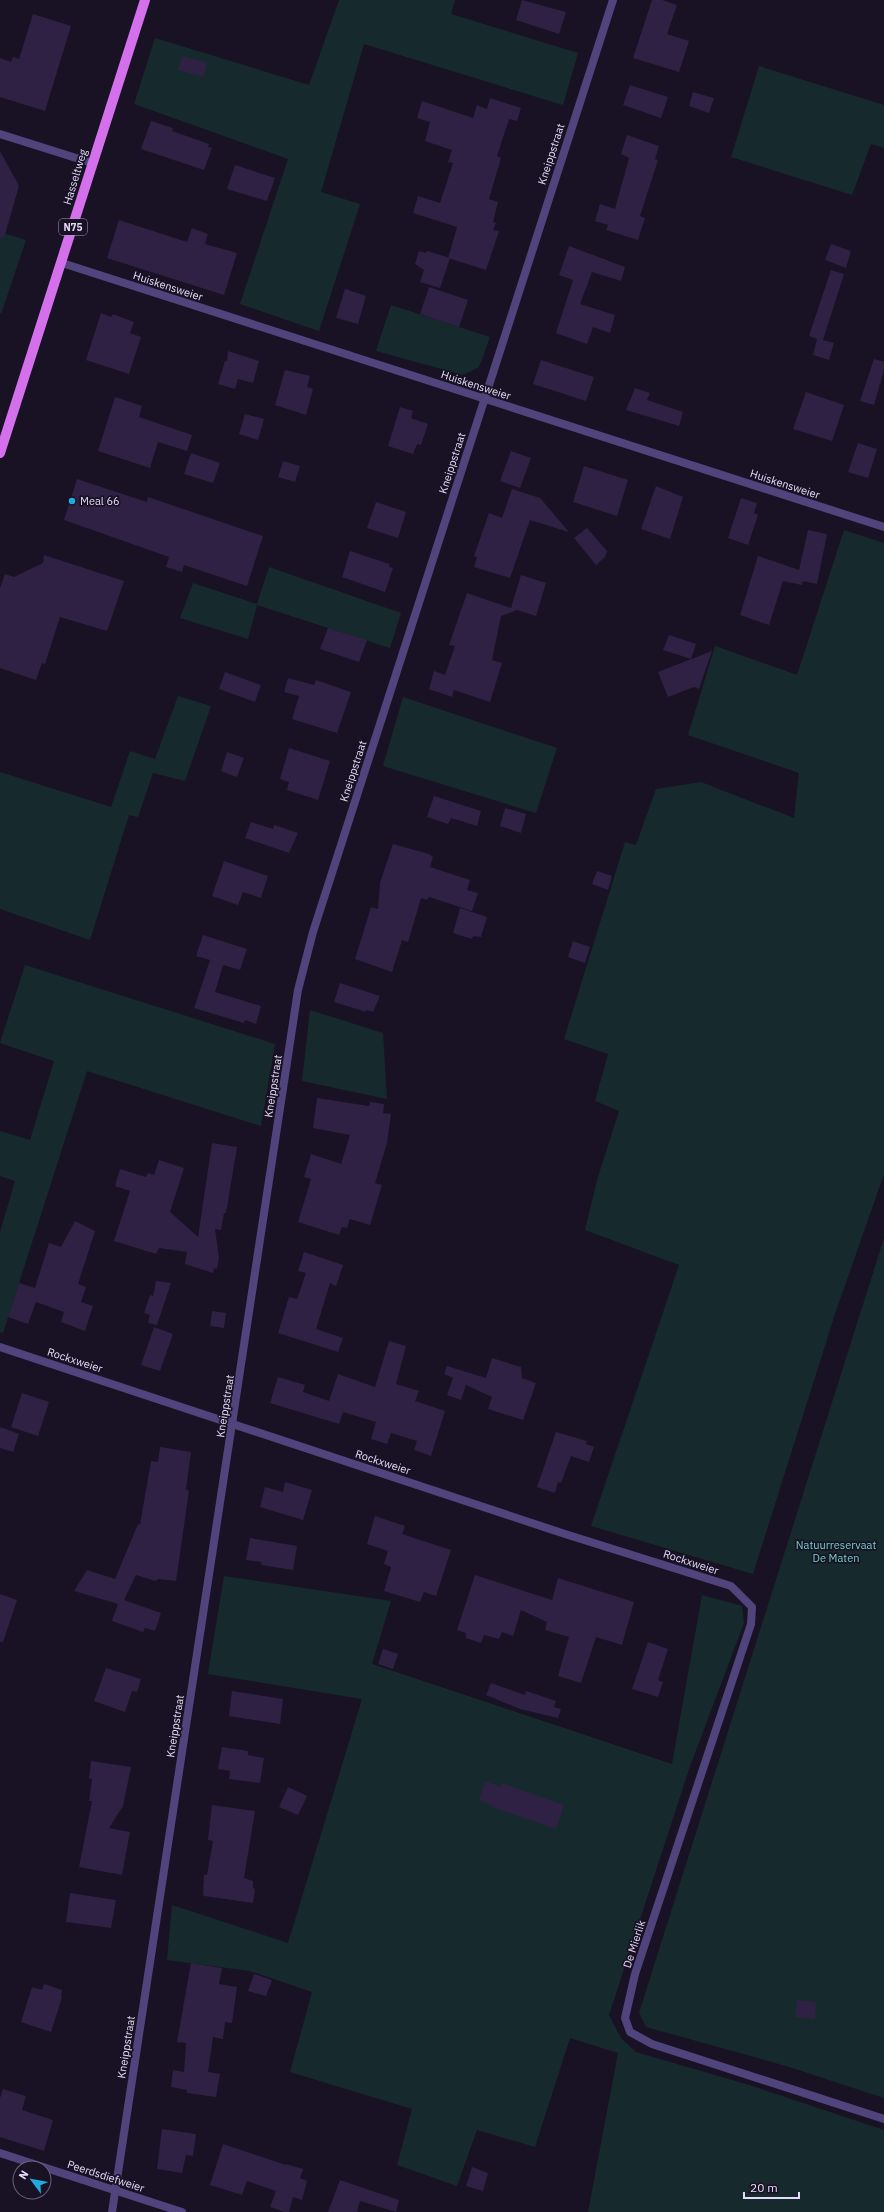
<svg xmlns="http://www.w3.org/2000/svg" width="884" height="2212" viewBox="0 0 884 2212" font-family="'IBM Plex Sans',sans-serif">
<rect width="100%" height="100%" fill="#191224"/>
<!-- green -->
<g fill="#162a2d">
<path d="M339 0H455L451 14 578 53 563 105 364 44 321 192 360 204 319 331 240 304 288 159 134 104 155 38 309 85Z"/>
<path d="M759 66 884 105V148L871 144 852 195 731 157Z"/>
<path d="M0 232 26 240 1 314 0 313Z"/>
<path d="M391 305 490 337 479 367 463 375 376 351Z"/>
<path d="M844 530 884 543V1174L835 1314 753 1574 591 1526 679 1265 585 1230 597 1180 619 1111 595 1101 608 1054 564 1039 625 842 636 845 656 789 701 782 794 818 799 773 688 735 715 646 797 675Z"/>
<path d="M269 567 401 613 390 648 257 605 248 639 180 618 193 583 257 604Z"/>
<path d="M178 696 211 706 185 781 153 773 138 817 129 815 90 940 0 909V772L111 807 130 751 155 759Z"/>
<path d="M403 697 557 748 536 813 383 766Z"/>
<path d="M25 965 275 1044 261 1126 87 1071 3 1333 0 1332V1232L15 1181 0 1176V1131L30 1140 54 1061 0 1043Z"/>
<path d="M310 1010 383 1033 387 1099 302 1081Z"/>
<path d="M884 1238V2098L786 2066 646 2027 639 2013Z"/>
<path d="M224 1576 391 1601 372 1664 672 1764 702 1595 742 1606 744 1623 689 1769 609 2015 621 2038 636 2052 749 2085 884 2130V2212H588L618 2053 570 2038 535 2147 477 2130 457 2186 397 2165 412 2109 290 2072 312 1992 250 1971 167 1960 172 1905 288 1943 362 1699 208 1674Z"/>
</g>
<!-- building -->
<g fill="#2e2143">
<path d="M522 0 566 12 559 34 516 20Z"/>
<path d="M652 0H662L677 5 667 34 689 41 679 72 633 58Z"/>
<path d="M33 14 71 26 45 111 0 97V58L11 62 13 57 19 59Z"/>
<path d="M182 56 207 63 203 77 178 70Z"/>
<path d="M630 85 668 97 661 118 623 105Z"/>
<path d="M693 92 714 98 709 113 689 106Z"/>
<path d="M490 98 521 108 517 121 509 119 497 156 501 158 489 199 498 202 493 222 496 223 493 230 499 231 486 270 448 258 457 227 413 213 418 196 440 203 453 163 448 162 452 150 425 141 430 122 417 118 422 101 473 118 477 105 487 109Z"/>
<path d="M151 121 173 128 172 131 209 144 208 147 212 148 204 170 141 149Z"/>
<path d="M627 135 659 146 655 159 658 160 640 216 645 218 638 240 606 230 608 225 595 221 600 204 615 209 629 158 621 154Z"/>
<path d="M0 151 19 186 4 238 0 237Z"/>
<path d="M235 165 275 178 267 201 227 189Z"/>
<path d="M119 220 187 242 192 228 208 234 205 244 237 253 224 295 107 258Z"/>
<path d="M831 244 851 251 846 268 825 260Z"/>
<path d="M569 246 625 267 621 281 592 272 580 304 615 315 610 333 593 327 587 344 556 333 573 280 559 275Z"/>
<path d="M419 251 426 253 427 251 450 258 440 288 420 282 424 270 415 264Z"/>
<path d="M831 270 844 274 823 340 834 343 829 360 813 355 817 339 809 336Z"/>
<path d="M429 287 468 300 459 327 420 314Z"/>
<path d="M345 289 366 296 358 324 336 318Z"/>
<path d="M101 313 111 317 113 314 134 322 130 333 141 337 129 374 86 360Z"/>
<path d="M228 351 259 361 253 383 238 379 235 389 218 384 225 361H227Z"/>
<path d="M874 359 884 362V370L874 405 860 401Z"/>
<path d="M541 360 594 377 586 401 533 384Z"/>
<path d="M285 370 310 376 307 387 313 389 306 415 275 405Z"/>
<path d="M635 388 650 393 647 400 683 412 679 426 626 410Z"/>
<path d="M806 392 844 405 832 441 793 429Z"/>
<path d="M115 397 142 406 139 417 192 435 187 451 158 442 150 468 98 451Z"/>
<path d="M400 407 413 411 411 418 428 424 421 445 417 444 413 454 388 446Z"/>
<path d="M245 414 264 419 258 440 239 434Z"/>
<path d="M858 443 877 449 868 478 848 472Z"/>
<path d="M511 451 531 458 520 488 500 481Z"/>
<path d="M191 453 220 463 213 483 184 474Z"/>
<path d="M283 461 300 466 295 482 278 477Z"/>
<path d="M584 466 628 480 617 516 573 502Z"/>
<path d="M77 479 147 502 148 497 263 536 247 586 184 565 182 572 166 567 169 557 64 520Z"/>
<path d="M656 486 683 497 670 539 641 529Z"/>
<path d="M512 489 540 498 569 532 530 520 510 578 474 567 477 557 474 556 489 513 502 518Z"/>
<path d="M741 498 757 503 754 513 758 515 748 545 728 538Z"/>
<path d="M376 502 406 512 398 538 367 528Z"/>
<path d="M587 528 607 551 605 557 596 565 574 538Z"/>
<path d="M808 530 827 534 817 584 803 581 802 585 783 581 769 625 740 615 758 556 799 570Z"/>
<path d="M350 551 389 564V567L393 568 385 592 342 577Z"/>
<path d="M44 555 124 581 107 631 60 617 45 664 42 663 36 680 0 668V588L5 574 14 577 43 563Z"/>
<path d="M521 575 546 583 536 616 517 610 501 616 492 660 502 663 490 702 454 690 452 697 429 689 434 671 445 675 455 646 449 645 467 593 511 608Z"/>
<path d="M328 628 367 640 359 662 320 649Z"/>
<path d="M669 635 696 644 691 659 663 650Z"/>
<path d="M712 651 699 689 694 687 668 697 658 672Z"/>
<path d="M225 672 261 685 255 702 219 689Z"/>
<path d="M288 678 314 685 316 680 351 692 337 733 292 719 299 696 284 692Z"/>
<path d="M289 748 330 761 318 800 287 790 289 782 280 779Z"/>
<path d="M227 752 244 758 237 777 221 771Z"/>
<path d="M434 796 481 811 477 826 451 818 448 824 427 817Z"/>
<path d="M505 808 526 814 521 833 500 826Z"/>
<path d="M251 822 273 829 274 825 298 833 289 853 245 838Z"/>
<path d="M393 844 429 854 433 857 430 867 470 880 467 890 478 893 472 911 429 897 427 900 421 898 408 942 402 940 392 972 355 959 371 907 378 909 380 883Z"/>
<path d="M224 861 268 876 261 898 243 892 238 905 212 896Z"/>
<path d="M597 871 612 876 608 890 592 884Z"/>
<path d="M460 908 487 917 481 937 473 936 472 939 453 933Z"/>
<path d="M203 935 247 949 240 970 223 965 215 992 261 1006 256 1024 245 1020 244 1023 194 1008 210 960 196 956Z"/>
<path d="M573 941 590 947 585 963 568 957Z"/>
<path d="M340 983 380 996 373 1012 366 1010V1012L334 1002Z"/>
<path d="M317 1098 369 1106 370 1102 384 1104 383 1113 391 1114 387 1143 375 1183 382 1185 370 1225 350 1219 347 1228 342 1227 339 1235 298 1222 311 1179 304 1177 311 1154 341 1164 350 1135 313 1128Z"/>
<path d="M212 1143 237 1147 226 1213H224L221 1230 215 1229 219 1258 217 1269 214 1268 213 1273 185 1264 187 1252 159 1248 156 1254 114 1241 130 1191 115 1186 120 1169 146 1177 148 1173 154 1175 159 1160 184 1168 170 1212 198 1237Z"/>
<path d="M75 1221 95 1231 78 1284 86 1287 81 1302 93 1306 85 1331 61 1322 64 1312 36 1302 28 1324 8 1317 19 1283 35 1288 49 1243 61 1247Z"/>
<path d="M304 1252 343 1265 336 1286 330 1283 316 1329 343 1338 338 1352 278 1333 289 1297 297 1299 306 1273 298 1271Z"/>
<path d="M156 1281 171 1283 157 1325 148 1323 150 1315 144 1313 150 1295 153 1296Z"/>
<path d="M212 1311 226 1313 224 1328 210 1326Z"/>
<path d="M154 1327 173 1334 160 1371 141 1365Z"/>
<path d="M389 1341 406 1346 396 1384 419 1391 415 1401 445 1411 431 1456 414 1450 417 1441 391 1433 387 1444 371 1439 376 1422 343 1412 339 1424 270 1403 278 1377 305 1385 303 1392 329 1401 338 1374 375 1387Z"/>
<path d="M492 1358 521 1367 522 1378 536 1383 523 1420 488 1409 492 1397 466 1385 461 1400 447 1395 453 1378 444 1374 447 1366 486 1378Z"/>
<path d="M22 1393 49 1402 38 1436 11 1427Z"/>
<path d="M0 1427 19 1434 13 1452 0 1448Z"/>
<path d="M556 1432 587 1441 586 1444 594 1447 589 1462 571 1456 561 1483 558 1482 555 1493 537 1487Z"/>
<path d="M160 1447 191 1452 186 1489 189 1491 176 1581 159 1579 155 1581 136 1575 124 1600 161 1613 155 1631 145 1628 143 1632 112 1621 118 1604 74 1591 87 1570 115 1579 138 1524 140 1525 151 1461 158 1462Z"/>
<path d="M285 1482 312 1490 303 1520 260 1507 265 1487 283 1492Z"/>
<path d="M375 1516 405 1526 402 1534 451 1550 436 1596 424 1592 420 1602 384 1591 391 1567 384 1564 388 1551 367 1544Z"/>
<path d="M250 1538 297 1546 293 1570 261 1565 262 1562 246 1560Z"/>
<path d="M475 1575 552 1600 558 1578 634 1602 622 1645 596 1637 581 1683 558 1676 569 1637 545 1630 547 1622 521 1610 513 1636 502 1632 499 1639 484 1635 481 1643 466 1638V1633L457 1630Z"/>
<path d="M0 1594 17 1600 3 1642H0Z"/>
<path d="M648 1642 668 1649 658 1680 663 1682 658 1697 632 1689Z"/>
<path d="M383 1649 398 1654 393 1669 378 1664Z"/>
<path d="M106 1668 141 1679 137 1692 132 1691 125 1712 94 1701Z"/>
<path d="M491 1683 525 1695 526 1691 556 1701 554 1707 561 1709 558 1718 520 1709 486 1695Z"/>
<path d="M232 1691 283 1699 280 1724 229 1716Z"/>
<path d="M222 1747 248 1751V1755L264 1758 260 1783 229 1779 230 1771 218 1769Z"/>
<path d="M91 1761 131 1767 123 1806 109 1828 130 1832 122 1875 79 1867 92 1801H89L92 1779 89 1778Z"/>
<path d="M485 1781 501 1787 502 1783 564 1805 556 1829 492 1807V1805L479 1800Z"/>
<path d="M288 1787 307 1796 298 1815 279 1807Z"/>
<path d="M212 1805 255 1811 244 1878 253 1881V1888L255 1889 253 1903 204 1896 203 1894 204 1875H207L213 1841 208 1840Z"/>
<path d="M70 1893 116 1900 111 1928 66 1922Z"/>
<path d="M191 1963 222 1968 219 1984 237 1987 232 2023 225 2022 223 2039 213 2037 208 2072 220 2074 216 2097 187 2093V2090L171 2087 173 2070 184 2072 186 2043 177 2042Z"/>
<path d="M254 1974 272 1980 266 1996 248 1991Z"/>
<path d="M44 1984 62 1990 61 1996 62 1997 51 2032 21 2022 32 1987 42 1990Z"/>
<path d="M797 2000 816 2002 815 2019 795 2017Z"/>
<path d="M3 2089 26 2096 22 2110 53 2120 44 2151 0 2137V2098Z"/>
<path d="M162 2129 196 2134 193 2156 186 2155 182 2173 157 2169Z"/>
<path d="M223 2144 286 2165V2164L303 2169 300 2178 307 2181 302 2200 293 2197 289 2212H284L270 2207 276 2191 247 2181 242 2195 210 2185Z"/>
<path d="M472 2167 488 2173 483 2191 466 2186Z"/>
<path d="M340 2180 399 2200 396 2212 360 2201 357 2212H328Z"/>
</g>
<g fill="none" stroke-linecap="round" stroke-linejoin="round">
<!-- street -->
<g stroke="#50447d" stroke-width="8">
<path d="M0 134 92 163"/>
<path d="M62 263 884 527"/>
<path d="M0 1347 565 1534 731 1586 752 1607 751 1624 635 1974 625 2018 630 2032 652 2044 884 2119"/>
<path d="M0 2153 182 2212"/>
<path d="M112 2212 298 990 313 932 613 0"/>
</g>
<!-- primary -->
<path stroke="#d470eb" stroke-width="10" d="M0 453 145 0"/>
</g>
<!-- markers -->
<circle fill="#20aae0" stroke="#191224" stroke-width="1.5" cx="72" cy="501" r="4"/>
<g text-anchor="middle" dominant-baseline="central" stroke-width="3.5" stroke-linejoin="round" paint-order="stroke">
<!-- shield labels -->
<rect fill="#191224" stroke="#a79fba" stroke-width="1" x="59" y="219" width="28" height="16" rx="3"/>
<g font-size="10" font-weight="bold" fill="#e4dbfa">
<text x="73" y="227">N75</text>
</g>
<!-- street labels -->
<g font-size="11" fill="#e4dbfa" stroke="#191224">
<text transform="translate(551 154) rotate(-72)">Kneippstraat</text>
<text transform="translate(75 177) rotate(-73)">Hasseltweg</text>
<text transform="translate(168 286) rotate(18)">Huiskensweier</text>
<text transform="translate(476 385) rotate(18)">Huiskensweier</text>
<text transform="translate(452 463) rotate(-72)">Kneippstraat</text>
<text transform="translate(785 484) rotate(18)">Huiskensweier</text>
<text transform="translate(353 771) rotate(-72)">Kneippstraat</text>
<text transform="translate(273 1086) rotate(-81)">Kneippstraat</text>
<text transform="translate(75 1360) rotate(18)">Rockxweier</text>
<text transform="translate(225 1406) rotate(-81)">Kneippstraat</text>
<text transform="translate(383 1462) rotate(18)">Rockxweier</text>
<text transform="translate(691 1562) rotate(18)">Rockxweier</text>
<text transform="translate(175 1726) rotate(-81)">Kneippstraat</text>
<text transform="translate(634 1944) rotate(-72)">De Mierlik</text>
<text transform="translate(126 2047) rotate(-81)">Kneippstraat</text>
<text transform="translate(106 2176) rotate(18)">Peerdsdiefweier</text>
</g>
<!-- poi labels -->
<g font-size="11" fill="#e4dbfa" stroke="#191224" text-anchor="start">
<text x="80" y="501">Meal 66</text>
</g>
<!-- park labels -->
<g font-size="11" fill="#70d1ca" stroke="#191224">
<text x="836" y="1545">Natuurreservaat<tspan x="836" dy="13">De Maten</tspan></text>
</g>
</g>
<!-- north arrow -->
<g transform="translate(32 2180) rotate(302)"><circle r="19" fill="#191224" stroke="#6a627a"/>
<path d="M0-3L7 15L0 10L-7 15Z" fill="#20aae0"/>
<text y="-6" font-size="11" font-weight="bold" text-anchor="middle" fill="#e4dbfa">N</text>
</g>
<!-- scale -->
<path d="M744 2192v6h55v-6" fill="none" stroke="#e4dbfa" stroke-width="2"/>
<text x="750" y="2192" font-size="12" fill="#e4dbfa" stroke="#191224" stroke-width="3" paint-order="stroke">20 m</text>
</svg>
